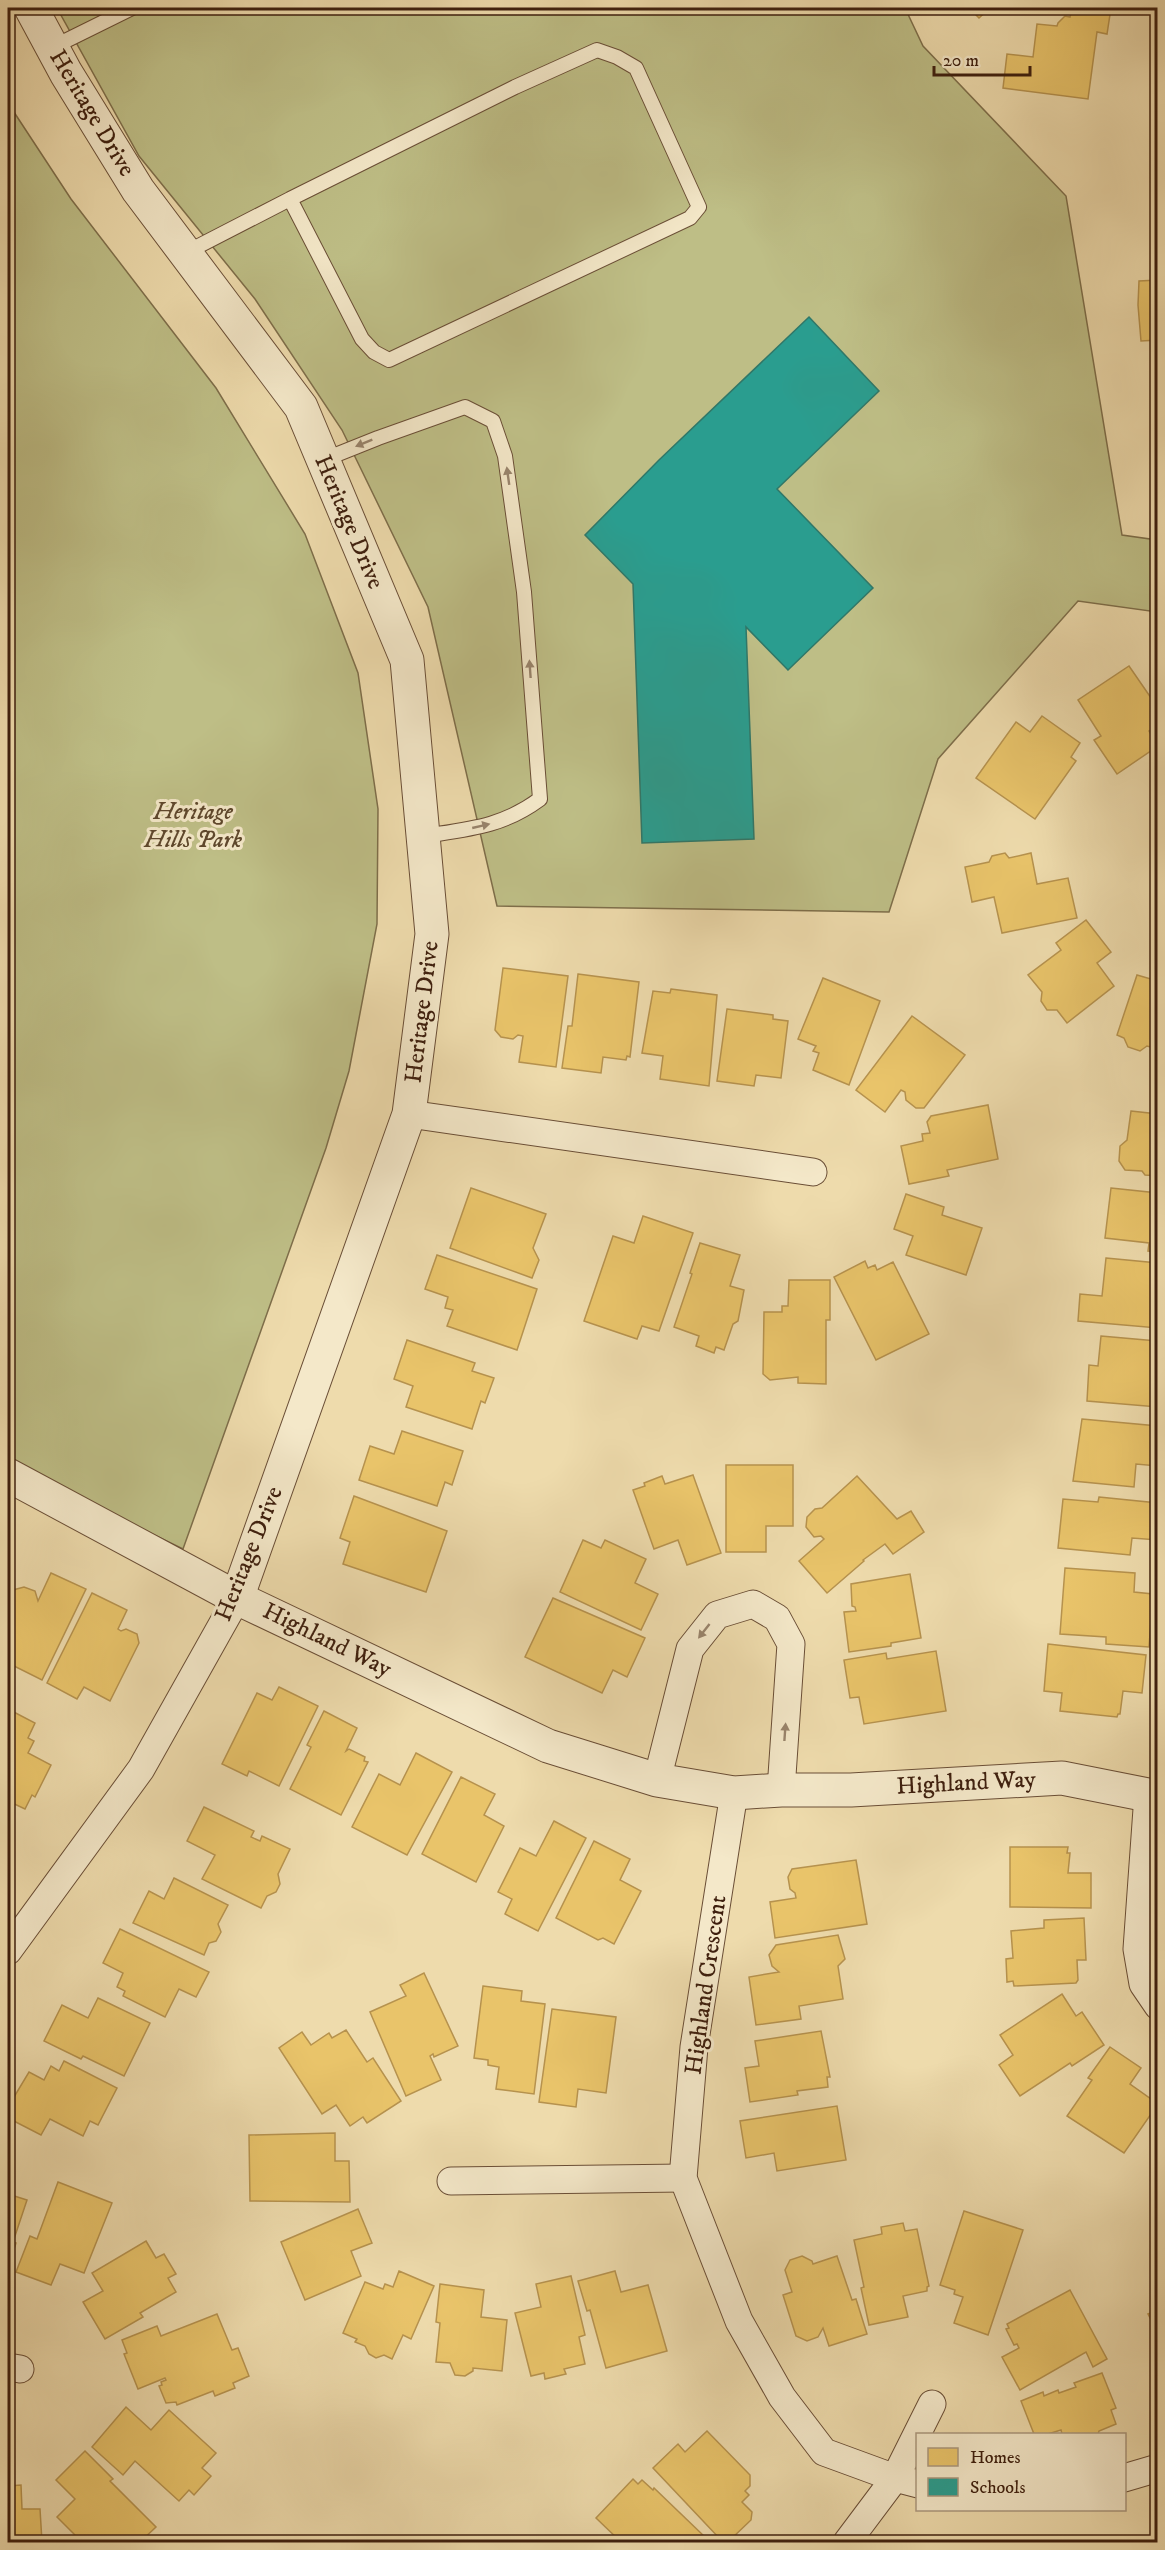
<svg xmlns="http://www.w3.org/2000/svg" width="1165" height="2550" viewBox="0 0 1165 2550" font-family="'IM FELL DW Pica',serif">
<rect width="100%" height="100%" fill="#eedbac"/>
<filter id="stains"><feTurbulence type="fractalNoise" baseFrequency=".00333" numOctaves="4"/><feColorMatrix values="0 0 0 0 .2 0 0 0 0 .09 0 0 0 0 .02 0 0 0 .5 -.17"/></filter>
<radialGradient id="worn" r=".72"><stop offset=".6" stop-color="#630" stop-opacity="0"/><stop offset="1" stop-color="#630" stop-opacity=".3"/></radialGradient>
<!-- green -->
<g fill="#bebe86" stroke="#7e6e4a" stroke-width="1.5">
<path d="M57 8H905L923 46 1066 196 1122 535 1157 540V612L1078 601 938 759 889 912 497 906 428 607 342 430 255 299 139 156Z"/>
<path d="M8 103 71 199 216 388 305 534 358 673 378 809 377 924 349 1071 326 1148 183 1549 8 1464Z"/>
</g>
<!-- homes -->
<g fill="#e9c46a" stroke="#b6924e" stroke-width="1.5">
<path d="M969 8H990L979 18Z"/>
<path d="M1072 8H1111L1107 34 1097 32 1088 99 1003 88 1007 54 1033 57 1037 24 1057 26 1058 23 1065 16 1070 17Z"/>
<path d="M1158 280V340L1141 341 1138 305 1139 281Z"/>
<path d="M1129 666 1158 708V726L1149 731 1158 746 1117 774 1094 740 1101 736 1078 700Z"/>
<path d="M1042 716 1080 743 1071 757 1076 761 1035 819 976 778 1016 722 1030 732Z"/>
<path d="M1005 853 1009 858 1031 853 1037 884 1068 878 1077 918 1002 933 994 897 972 902 965 867 989 862 992 856Z"/>
<path d="M1086 920 1111 952 1097 963 1114 986 1067 1023 1057 1010H1047L1041 1001 1042 992 1028 975 1061 950 1056 943Z"/>
<path d="M503 968 568 976 556 1067 519 1062 523 1036 518 1035 513 1039 501 1037 495 1030Z"/>
<path d="M578 974 639 982 630 1057 627 1056 626 1060 603 1057 601 1073 562 1068 568 1026H572Z"/>
<path d="M1137 975 1158 981V1049L1147 1046 1140 1051 1128 1047 1124 1038 1117 1035Z"/>
<path d="M823 978 880 1001 849 1085 813 1070 819 1053 813 1051 816 1046 798 1039Z"/>
<path d="M671 989 717 995 709 1086 660 1079 663 1056 642 1053 653 991 670 993Z"/>
<path d="M727 1009 773 1015V1019L788 1021 781 1078 756 1075 754 1086 717 1081Z"/>
<path d="M912 1016 965 1055 924 1108H916L906 1100 905 1092 901 1090 885 1112 856 1090Z"/>
<path d="M988 1105 998 1159 947 1170 949 1176 909 1184 901 1146 923 1141 922 1134 930 1133 927 1122 931 1116Z"/>
<path d="M1131 1111 1158 1114V1176L1145 1175 1142 1171 1125 1170 1119 1161 1120 1146 1127 1140Z"/>
<path d="M471 1188 546 1214 533 1248 539 1260 532 1278 450 1248Z"/>
<path d="M1111 1188 1158 1193V1252L1148 1251 1149 1243 1105 1238Z"/>
<path d="M906 1194 944 1207 942 1215 982 1228 966 1275 906 1255 913 1236 894 1229Z"/>
<path d="M643 1216 693 1233 659 1331 642 1326 637 1339 584 1321 613 1236 634 1243Z"/>
<path d="M700 1243 740 1255 730 1286 744 1290 738 1321 733 1324 724 1350 716 1347 714 1353 696 1346 699 1336 674 1327 692 1274 690 1273Z"/>
<path d="M437 1255 537 1289 517 1350 447 1326 453 1310 445 1308 448 1297 425 1289Z"/>
<path d="M1106 1258 1158 1263V1328L1078 1321 1080 1294 1102 1296Z"/>
<path d="M865 1261 868 1268 875 1265 877 1270 893 1262 929 1334 876 1360 834 1277Z"/>
<path d="M789 1280H830V1320H826V1384L798 1383V1377L770 1380 763 1374 764 1312H782V1306H788Z"/>
<path d="M1101 1336 1157 1341 1158 1361 1155 1370H1158V1407L1087 1401 1089 1365 1098 1366Z"/>
<path d="M407 1340 475 1363 472 1371 494 1378 485 1403 481 1401 472 1429 406 1407 413 1386 394 1379Z"/>
<path d="M1082 1419 1158 1426V1466L1136 1464 1134 1487 1073 1481Z"/>
<path d="M402 1431 463 1451 452 1485 445 1482 437 1506 359 1480 370 1446 394 1454Z"/>
<path d="M726 1465H793V1526H766V1552H726Z"/>
<path d="M693 1475 721 1553 687 1565 678 1540 654 1549 633 1490 645 1486 644 1483 662 1476 665 1484Z"/>
<path d="M857 1476 897 1519 911 1511 924 1532 893 1554 885 1544 863 1560 864 1561 827 1593 799 1561 824 1539 821 1536 814 1537 806 1527 807 1517 815 1509 822 1508Z"/>
<path d="M354 1496 447 1531 426 1592 343 1564 350 1542 340 1538Z"/>
<path d="M1099 1497 1158 1503V1540L1132 1538 1130 1555 1058 1548 1063 1499 1098 1502Z"/>
<path d="M583 1540 601 1548 605 1540 646 1559 635 1583 658 1594 641 1630 560 1592Z"/>
<path d="M1065 1568 1135 1573 1134 1592 1153 1594 1149 1647 1106 1644V1637L1060 1634Z"/>
<path d="M51 1573 86 1589 42 1680 8 1663V1602L13 1590 24 1587 35 1591 38 1601Z"/>
<path d="M910 1574 921 1638 891 1643V1646L849 1652 844 1612 856 1611 855 1607 852 1606 851 1584Z"/>
<path d="M92 1593 127 1610 118 1629 121 1631 126 1629 137 1634 139 1643 110 1701 84 1687 77 1699 47 1683Z"/>
<path d="M553 1598 645 1638 627 1677 613 1670 602 1693 525 1657Z"/>
<path d="M1048 1644 1146 1655 1142 1693 1123 1691 1120 1714H1118L1117 1717 1060 1711 1062 1693 1044 1691Z"/>
<path d="M936 1651 946 1711 864 1724 859 1697 850 1698 844 1660 886 1653 887 1659Z"/>
<path d="M279 1687 318 1706 279 1786 249 1771 247 1776 222 1764 257 1693 272 1700Z"/>
<path d="M8 1709 35 1723 28 1738 34 1741 28 1753 51 1765 35 1797 32 1795 25 1809 8 1801Z"/>
<path d="M324 1711 357 1728 346 1751 349 1749 365 1757 364 1761 368 1762 341 1815 290 1789 311 1747 307 1745Z"/>
<path d="M416 1753 452 1772 407 1855 352 1827 379 1774 400 1785Z"/>
<path d="M461 1777 495 1794 484 1815 504 1826 476 1882 422 1854Z"/>
<path d="M204 1807 254 1831 251 1837 260 1841 262 1836 290 1849 278 1874 280 1884 276 1892 267 1896 261 1908 202 1879 215 1855 187 1841Z"/>
<path d="M8 1809 14 1813 8 1827Z"/>
<path d="M554 1821 586 1838 538 1931 505 1914 512 1899 498 1892 520 1848 536 1856Z"/>
<path d="M594 1841 630 1859 620 1880 641 1891 614 1944 603 1938 598 1940 556 1918Z"/>
<path d="M1010 1847H1068L1067 1853H1070L1068 1873H1091V1908L1010 1907Z"/>
<path d="M856 1860 867 1924 775 1938 770 1902 796 1898 795 1893 790 1889 788 1877 792 1869Z"/>
<path d="M174 1878 228 1905 218 1924 221 1932 216 1941 209 1943 204 1955 133 1923 149 1891 164 1899Z"/>
<path d="M1084 1918 1086 1960H1077L1078 1980 1076 1983 1014 1986 1013 1981 1007 1982 1006 1959 1013 1958 1011 1931 1044 1928V1920Z"/>
<path d="M120 1929 209 1972 196 1997 179 1989 165 2017 123 1996 125 1991 117 1987 123 1973 103 1963Z"/>
<path d="M838 1935 845 1959 838 1966 843 1999 799 2006 801 2019 756 2025 749 1977 779 1972 772 1966 769 1955 776 1945Z"/>
<path d="M424 1973 458 2046 434 2057 433 2054 430 2056 441 2080 406 2096 370 2012 406 1996 400 1985Z"/>
<path d="M483 1986 522 1991 521 2001 545 2004 534 2094 496 2089 499 2067 488 2065V2060L474 2058Z"/>
<path d="M1062 1994 1076 2016 1082 2012 1104 2045 1072 2066 1070 2063 1020 2096 999 2065 1013 2055 1000 2035Z"/>
<path d="M98 1998 150 2023 124 2076 83 2056 81 2059 44 2041 62 2005 88 2018Z"/>
<path d="M552 2009 616 2017 606 2093 578 2089 576 2107 539 2102Z"/>
<path d="M346 2030 367 2062 373 2058 401 2101 367 2123 363 2117 350 2126 336 2105 322 2114 279 2048 302 2032 311 2045 329 2033 332 2038Z"/>
<path d="M821 2031 830 2077H827L828 2087 797 2091 798 2095 750 2102 745 2068 759 2066 755 2041Z"/>
<path d="M1110 2047 1141 2068 1130 2084 1158 2104 1124 2153 1067 2116 1092 2080 1088 2078Z"/>
<path d="M64 2061 117 2088 98 2125 90 2121 83 2136 50 2119 41 2135 8 2118V2107L29 2072 44 2080 51 2066 59 2071Z"/>
<path d="M837 2106 846 2160 777 2171 774 2153 746 2158 740 2121Z"/>
<path d="M335 2133V2161H349L350 2202 250 2201 249 2135Z"/>
<path d="M58 2182 112 2203 84 2273 60 2264 51 2285 16 2272 30 2236 37 2239Z"/>
<path d="M8 2194 27 2200 13 2242 16 2243 8 2269Z"/>
<path d="M358 2209 372 2243 351 2251 361 2276 305 2300 281 2242Z"/>
<path d="M964 2211 1023 2230 988 2335 954 2323 963 2297 954 2294 955 2290 940 2285Z"/>
<path d="M903 2223 905 2231 917 2229 929 2286 927 2287V2291L903 2296 908 2317 869 2325 861 2288 864 2287 854 2240 882 2234 881 2227Z"/>
<path d="M146 2241 156 2258 164 2254 176 2274 168 2278 176 2292 140 2313 143 2317 105 2339 83 2302 103 2291 92 2273Z"/>
<path d="M802 2256 812 2261 813 2264 837 2256 852 2300 856 2299 867 2334 829 2346 823 2328 818 2337 807 2341 796 2336 783 2295 792 2292 785 2270 790 2260Z"/>
<path d="M399 2271 434 2286 411 2339 403 2335 392 2359 384 2355 376 2358 369 2354 365 2346 355 2342 357 2339 343 2333 365 2282 383 2289 385 2284 393 2287Z"/>
<path d="M615 2271 621 2292 648 2285 667 2351 606 2368 590 2310 587 2311 578 2281Z"/>
<path d="M571 2276 585 2335 579 2337 585 2364 564 2369 566 2374 545 2379 544 2373 531 2376 515 2313 541 2307 536 2284Z"/>
<path d="M440 2284 484 2290 481 2317 507 2320 502 2371 473 2368V2371L465 2376 455 2375 450 2363 436 2362 440 2323 436 2322Z"/>
<path d="M1070 2290 1107 2359 1093 2367 1086 2352 1020 2390 1002 2357 1019 2348 1017 2344 1014 2345 1006 2329 1009 2328 1007 2324Z"/>
<path d="M1158 2310V2334L1148 2314Z"/>
<path d="M217 2314 232 2350 238 2348 249 2376 233 2383 235 2388 215 2396 213 2391 177 2405 176 2402 166 2403 159 2386 162 2385 161 2382 166 2380 165 2378 138 2389 124 2354 127 2353 122 2340 157 2326 161 2336Z"/>
<path d="M1102 2373 1116 2408 1111 2410 1116 2424 1099 2431 1098 2434H1062L1061 2430 1048 2434H1034L1021 2401 1043 2392 1044 2396 1058 2390 1059 2393 1076 2387 1074 2383Z"/>
<path d="M126 2407 151 2430 169 2410 216 2453 202 2468 211 2476 194 2495 189 2490 179 2501 135 2461 123 2475 92 2447Z"/>
<path d="M707 2431 750 2475V2486L745 2491 749 2495 742 2502 752 2512 751 2520 730 2540H721L653 2468 678 2444 685 2452Z"/>
<path d="M85 2451 113 2479 110 2481 156 2527 140 2542H82L57 2517 75 2499 56 2480Z"/>
<path d="M633 2479 638 2484 642 2480 653 2490 654 2488 706 2538 702 2542H621L596 2518Z"/>
<path d="M21 2485 22 2509H40L42 2542H8V2486Z"/>
</g>
<!-- schools -->
<path fill="#2a9d8f" stroke="#307768" stroke-width="1.5" d="M809 317 879 391 777 489 873 588 788 670 746 627 754 839 642 843 633 584 585 535 659 460Z"/>
<g fill="none" stroke-linecap="round" stroke-linejoin="round">
<defs>
<g id="service">
<path d="M53 47 132 8"/>
<path d="M185 253 290 199 362 339 374 352 389 360 690 218 699 207 636 68 617 57 597 50 515 87 290 199"/>
<path d="M323 460 378 438 465 407 493 421 505 456 524 592 540 799C502 827 469 829 424 836"/>
</g>
<g id="minor">
<path d="M409 1114 813 1172"/>
<path d="M657 1780 690 1649 717 1615 753 1604 777 1618 791 1644 781 1790"/>
<path d="M734 1793 694 2047 683 2178 739 2321 782 2397 824 2452 895 2478 918 2484"/>
<path d="M1148 1795 1137 1949 1143 1984 1158 2006"/>
<path d="M8 1951 141 1769 237 1598"/>
<path d="M451 2181 683 2178"/>
<path d="M8 2367 20 2369"/>
<path d="M1124 2478 1158 2468"/>
<path d="M847 2542 895 2478 932 2404"/>
</g>
<g id="tertiary">
<path d="M31 8 66 73 138 190 301 407 407 660 432 934 409 1114 237 1598"/>
<path d="M8 1475 237 1598 548 1746 657 1780 734 1793 781 1790H851L1062 1778 1158 1797"/>
</g>
</defs>
<!-- service casing -->
<use href="#service" stroke="#6a4e36" stroke-width="16"/>
<!-- minor casing -->
<use href="#minor" stroke="#6a4e36" stroke-width="29"/>
<!-- tertiary casing -->
<use href="#tertiary" stroke="#6a4e36" stroke-width="35"/>
<!-- service -->
<use href="#service" stroke="#f4e8c9" stroke-width="14"/>
<!-- minor -->
<use href="#minor" stroke="#f4e8c9" stroke-width="27"/>
<!-- tertiary -->
<use href="#tertiary" stroke="#f4e8c9" stroke-width="33"/>
</g>
<!-- one-way arrows -->
<defs><path id="oneway-solid" d="M-6-.8H1V-3.2L6.5 0L1 3.2V.8H-6Z" transform="scale(1.5)"/></defs>
<g fill="#99846c">
<use href="#oneway-solid" transform="translate(364 443) rotate(158)"/>
<use href="#oneway-solid" transform="translate(508 476) rotate(-98)"/>
<use href="#oneway-solid" transform="translate(530 669) rotate(-94)"/>
<use href="#oneway-solid" transform="translate(481 826) rotate(-13)"/>
<use href="#oneway-solid" transform="translate(704 1631) rotate(128)"/>
<use href="#oneway-solid" transform="translate(785 1732) rotate(-86)"/>
</g>
<g text-anchor="middle" dominant-baseline="central" stroke-width="6" stroke-linejoin="round" paint-order="stroke">
<!-- street labels -->
<g font-size="24" fill="#3e1f0e" stroke="#f4e8c9">
<text transform="translate(92 113) rotate(59)">Heritage Drive</text>
<text transform="translate(349 522) rotate(67)">Heritage Drive</text>
<text transform="translate(422 1012) rotate(-83)">Heritage Drive</text>
<text transform="translate(249 1554) rotate(-68)">Heritage Drive</text>
<text transform="translate(327 1640) rotate(26)">Highland Way</text>
<text transform="translate(966 1783) rotate(-3)">Highland Way</text>
<text transform="translate(706 1985) rotate(-82)">Highland Crescent</text>
</g>
<!-- park labels -->
<g font-size="24" font-style="italic" fill="#5e472c" stroke="#f4e8c9">
<text x="193" y="812">Heritage<tspan x="193" dy="28">Hills Park</tspan></text>
</g>
</g>
<!-- margin -->
<rect width="1165" height="2550" fill="none" stroke="#eedbac" stroke-width="30"/>
<rect x="9" y="9" width="1147" height="2532" fill="none" stroke="#3e1f0e" stroke-width="3"/>
<rect x="15" y="15" width="1135" height="2520" fill="none" stroke="#3e1f0e" stroke-width="1.5"/>
<!-- legend -->
<rect x="916" y="2433" width="210" height="78" fill="#f4e8c9" stroke="#ab987e" stroke-width="1.5"/>
<rect x="928" y="2448" width="30" height="18" fill="#e9c46a" stroke="#ab987e" stroke-width="1.5"/>
<text x="970" y="2463" font-size="18" fill="#3e1f0e">Homes</text>
<rect x="928" y="2478" width="30" height="18" fill="#2a9d8f" stroke="#ab987e" stroke-width="1.5"/>
<text x="970" y="2493" font-size="18" fill="#3e1f0e">Schools</text>
<!-- scale -->
<path d="M934 66v9h96v-9" fill="none" stroke="#3e1f0e" stroke-width="3"/>
<text x="943" y="66" font-size="18" fill="#3e1f0e" stroke="#f4e8c9" stroke-width="4.5" paint-order="stroke">20 m</text>
<rect width="100%" height="100%" filter="url(#stains)"/>
<rect width="100%" height="100%" fill="url(#worn)"/>
</svg>
